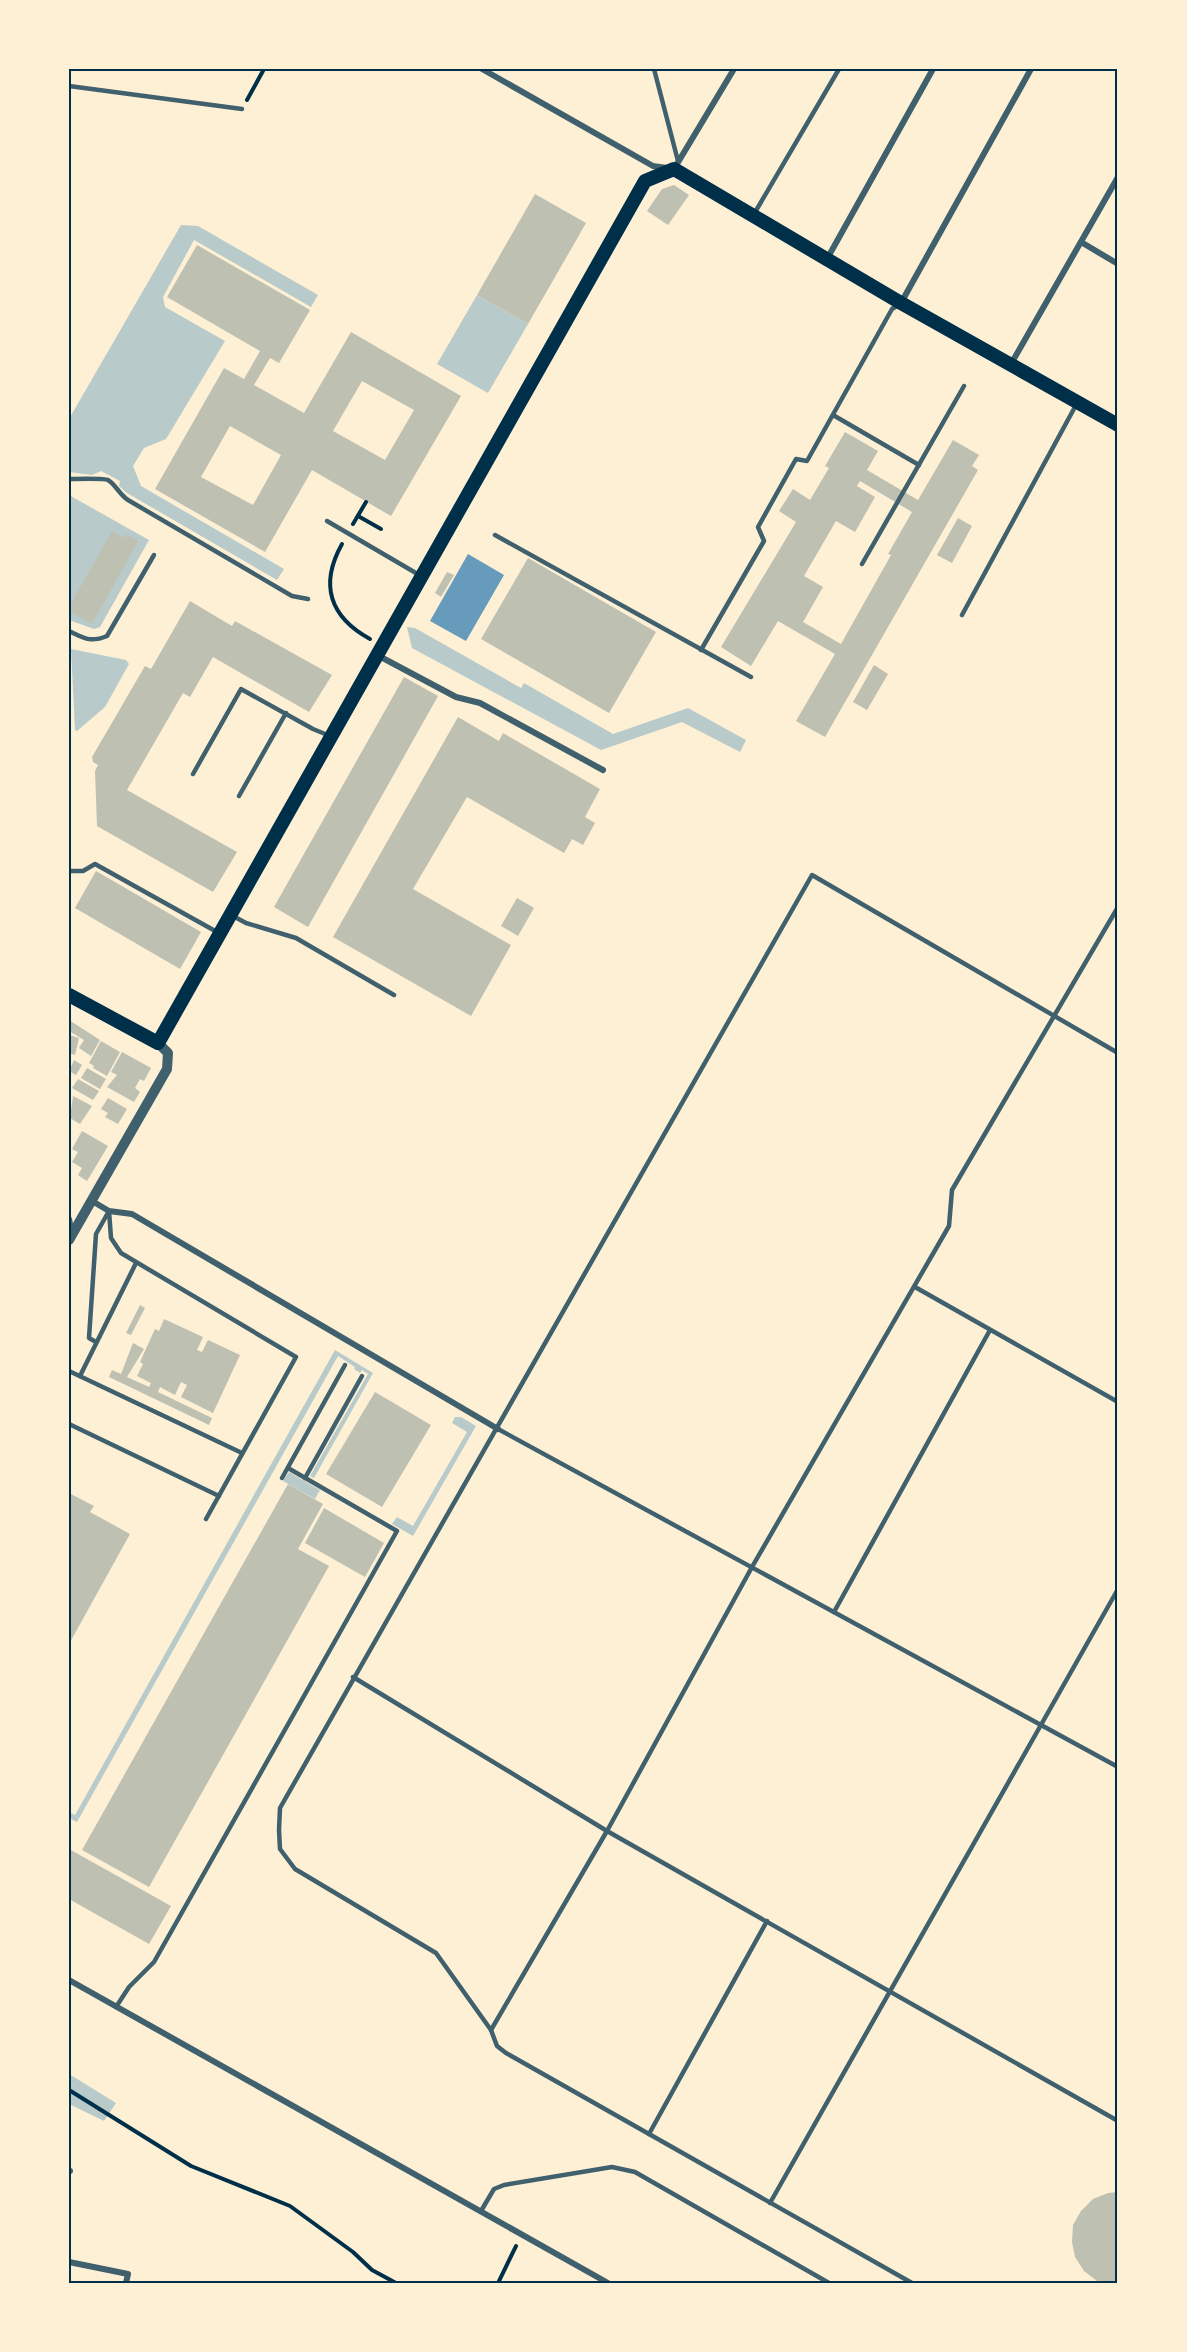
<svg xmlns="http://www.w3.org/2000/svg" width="1187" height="2352" viewBox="0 0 1187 2352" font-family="Quicksand,sans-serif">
<rect width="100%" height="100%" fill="#fdf0d5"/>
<!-- green -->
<g fill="#b9caca">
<path d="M181 225 198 226 318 295 311 307 194 240 163 297 165 307 225 341 166 439 144 448 133 466 141 486 284 569 277 580 127 493 119 486 120 481 101 471 92 475 69 472V419Z"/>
<path d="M477 295 528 324 488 393 437 364Z"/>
<path d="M69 495 149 540 100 627 94 629 69 620Z"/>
<path d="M407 627 415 628 521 688 524 683 613 734 688 708 746 740 740 752 682 722 601 750 412 648Z"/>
<path d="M71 649 126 660 129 664 105 707 77 731 75 730Z"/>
<path d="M335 1350 373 1373 314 1478 310 1476 368 1374 362 1370 360 1373 354 1369 355 1367 338 1356 77 1822 69 1818V1812L75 1815Z"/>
<path d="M455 1417H461L476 1426 413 1536 392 1524 397 1517 413 1526 467 1432 452 1423Z"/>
<path d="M289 1472 320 1490 315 1499 283 1481Z"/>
<path d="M69 2074 116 2103 104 2121 69 2104Z"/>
</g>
<!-- water -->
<path fill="#669bbc" d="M468 554 504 575 466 641 430 621Z"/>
<!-- building -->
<g fill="#bec0b2" fill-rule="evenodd">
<path d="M674 185 689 195 668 225 647 211 662 189Z"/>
<path d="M535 194 586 223 528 324 477 295Z"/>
<path d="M197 245 310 310 279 363 270 358 254 385 304 413 351 332 461 396 391 516 312 470 265 552 155 489 224 368 244 379 260 351 167 297ZM362 381 414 410 385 460 333 431ZM230 426 281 455 253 505 201 477Z"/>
<path d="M845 432 878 451 867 470 918 500 953 440 979 455 972 466 978 470 825 737 796 721 835 654 778 621 751 666 721 647 796 522 779 511 793 489 810 500 829 468 825 466ZM860 481 912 512 888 554 891 555 841 644 803 622 823 587 804 576 836 521 855 532 875 497 857 486Z"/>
<path d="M958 518 972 526 952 563 937 555Z"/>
<path d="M112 531 124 538 126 534 138 541 92 624 69 611V607Z"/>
<path d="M528 558 656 632 609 713 481 639Z"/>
<path d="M447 572 454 575 441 597 435 593Z"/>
<path d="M190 601 232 626 235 621 332 675 309 712 213 657 190 697 183 693 127 790 237 852 213 892 97 826 95 771 98 765 93 762 92 757 145 666 151 669Z"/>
<path d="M874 665 888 674 867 710 853 702Z"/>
<path d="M404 677 438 696 308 927 274 907Z"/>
<path d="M458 717 499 741 503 733 600 789 585 817 595 823 583 845 572 839 564 853 467 797 413 889 511 945 471 1016 333 937Z"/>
<path d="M96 871 201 932 180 969 75 908Z"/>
<path d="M517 898 534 908 518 936 501 926Z"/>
<path d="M69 1020 100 1040 91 1056 79 1048 84 1040 69 1031Z"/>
<path d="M69 1035 79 1038 75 1055 69 1053Z"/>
<path d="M101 1041 120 1052 107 1076 93 1068 94 1066 89 1063Z"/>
<path d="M122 1052 151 1068 144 1081 140 1079 135 1088 140 1092 134 1102 107 1087 117 1075 111 1072Z"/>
<path d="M74 1060 82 1065 76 1075 69 1071Z"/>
<path d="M87 1068 106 1079 100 1089 81 1078Z"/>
<path d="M78 1079 99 1091 93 1100 72 1088Z"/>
<path d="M73 1096 92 1106 80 1124 70 1118Z"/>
<path d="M108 1098 127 1109 118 1124 105 1117 108 1113 101 1109Z"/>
<path d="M82 1131 108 1146 87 1181 78 1175 82 1168 72 1162 78 1152 72 1149Z"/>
<path d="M140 1305 145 1308 131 1335 126 1333Z"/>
<path d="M164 1319 203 1337 197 1350 202 1352 208 1340 240 1355 213 1413 181 1397 187 1385 181 1382 175 1395 160 1387 158 1392 212 1418 209 1425 109 1377 112 1370 121 1374 133 1343 144 1349 127 1377 149 1387 151 1383 137 1376 143 1364 140 1362 155 1329 159 1331Z"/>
<path d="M375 1392 431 1425 382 1507 326 1474Z"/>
<path d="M288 1484 323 1504 298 1549 329 1566 149 1887 82 1850Z"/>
<path d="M69 1493 94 1506 90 1512 130 1534 69 1644Z"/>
<path d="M324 1508 384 1543 365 1577 305 1543Z"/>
<path d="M69 1849 171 1906 149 1944 69 1899Z"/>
<path d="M1118 2192V2283H1105L1097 2281 1084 2271 1075 2257 1072 2242 1073 2225 1081 2211 1093 2199 1108 2193Z"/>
</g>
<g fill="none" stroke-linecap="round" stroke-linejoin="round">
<!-- path -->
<g stroke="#003049" stroke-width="4">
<path d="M247 100 264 69"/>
<path d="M358 516 381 529"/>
<path d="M353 524 366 502"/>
<path d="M342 544C319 585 330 617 370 639"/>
<path d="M69 2090 191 2166 290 2206 353 2252 372 2270 396 2283"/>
<path d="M498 2283 516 2246"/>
</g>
<!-- service -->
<g stroke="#3f606c" stroke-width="4.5">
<path d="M654 69 678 161"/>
<path d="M69 86 242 109"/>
<path d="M754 214 839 69"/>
<path d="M833 415 919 465"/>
<path d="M69 479C75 479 105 478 108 480 115 484 120 495 128 500L292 596 308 599"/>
<path d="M327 521 421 576"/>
<path d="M495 535 751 677"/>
<path d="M862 564 964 386"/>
<path d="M962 615 1076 405"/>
<path d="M69 631C84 638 90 643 107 636L154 555"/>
<path d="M701 650 764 541 758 527 796 459 807 461 892 309 900 304"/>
<path d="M193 774 241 689 313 729 330 736"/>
<path d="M239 796 286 713"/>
<path d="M69 871H83L95 864 217 932"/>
<path d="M233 916 246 923 296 938 394 995"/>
<path d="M109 1211 111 1238 121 1253 296 1357 206 1519"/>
<path d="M915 1287 1118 1402"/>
<path d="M96 1342 89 1338 96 1234 109 1211"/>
<path d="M69 1371 242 1453"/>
<path d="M80 1376 136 1263"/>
<path d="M69 1424 219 1496"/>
<path d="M498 1429 1118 1767"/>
<path d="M282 1478 345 1365"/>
<path d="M305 1478 362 1376"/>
<path d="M834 1612 990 1330"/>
<path d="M353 1677 607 1831 1118 2121"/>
<path d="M116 2007 129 1987 154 1962 397 1531 288 1468"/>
<path d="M491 2030 607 1831 752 1567 949 1226 952 1190 1118 907"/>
<path d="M649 2134 767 1921"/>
<path d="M770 2203 1118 1589"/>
<path d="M481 2211 494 2189 504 2185 612 2167 635 2172 829 2283"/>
<path d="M912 2283 506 2053 497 2046 491 2030 436 1953 295 1869 280 1849 279 1830 280 1808 812 875 1118 1053"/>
</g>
<!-- minor -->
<g stroke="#3f606c" stroke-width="6">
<path d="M482 69 653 166 674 169 734 69"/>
<path d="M1081 242 1118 264"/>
<path d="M827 259 933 69"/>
<path d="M901 303 1031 69"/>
<path d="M1011 364 1118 177"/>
<path d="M377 655 456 697 480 703 603 770"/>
<path d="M92 1201 109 1211 132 1214 498 1429"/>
<path d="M69 1219 72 1235"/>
<path d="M69 1980 608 2283"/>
<path d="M69 2171H70"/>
<path d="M69 2262 128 2274 126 2283"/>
</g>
<!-- tertiary -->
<path stroke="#3f606c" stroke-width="10" d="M69 1240 167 1069 168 1053 158 1043"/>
<!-- primary -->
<path stroke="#003049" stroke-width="14" d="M69 995 158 1043 645 181 674 169 901 303 1118 425"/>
</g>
<!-- border -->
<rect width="1187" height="2352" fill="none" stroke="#fdf0d5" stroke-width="141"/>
<rect x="70" y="70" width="1046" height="2212" fill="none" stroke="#003049" stroke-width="2"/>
</svg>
